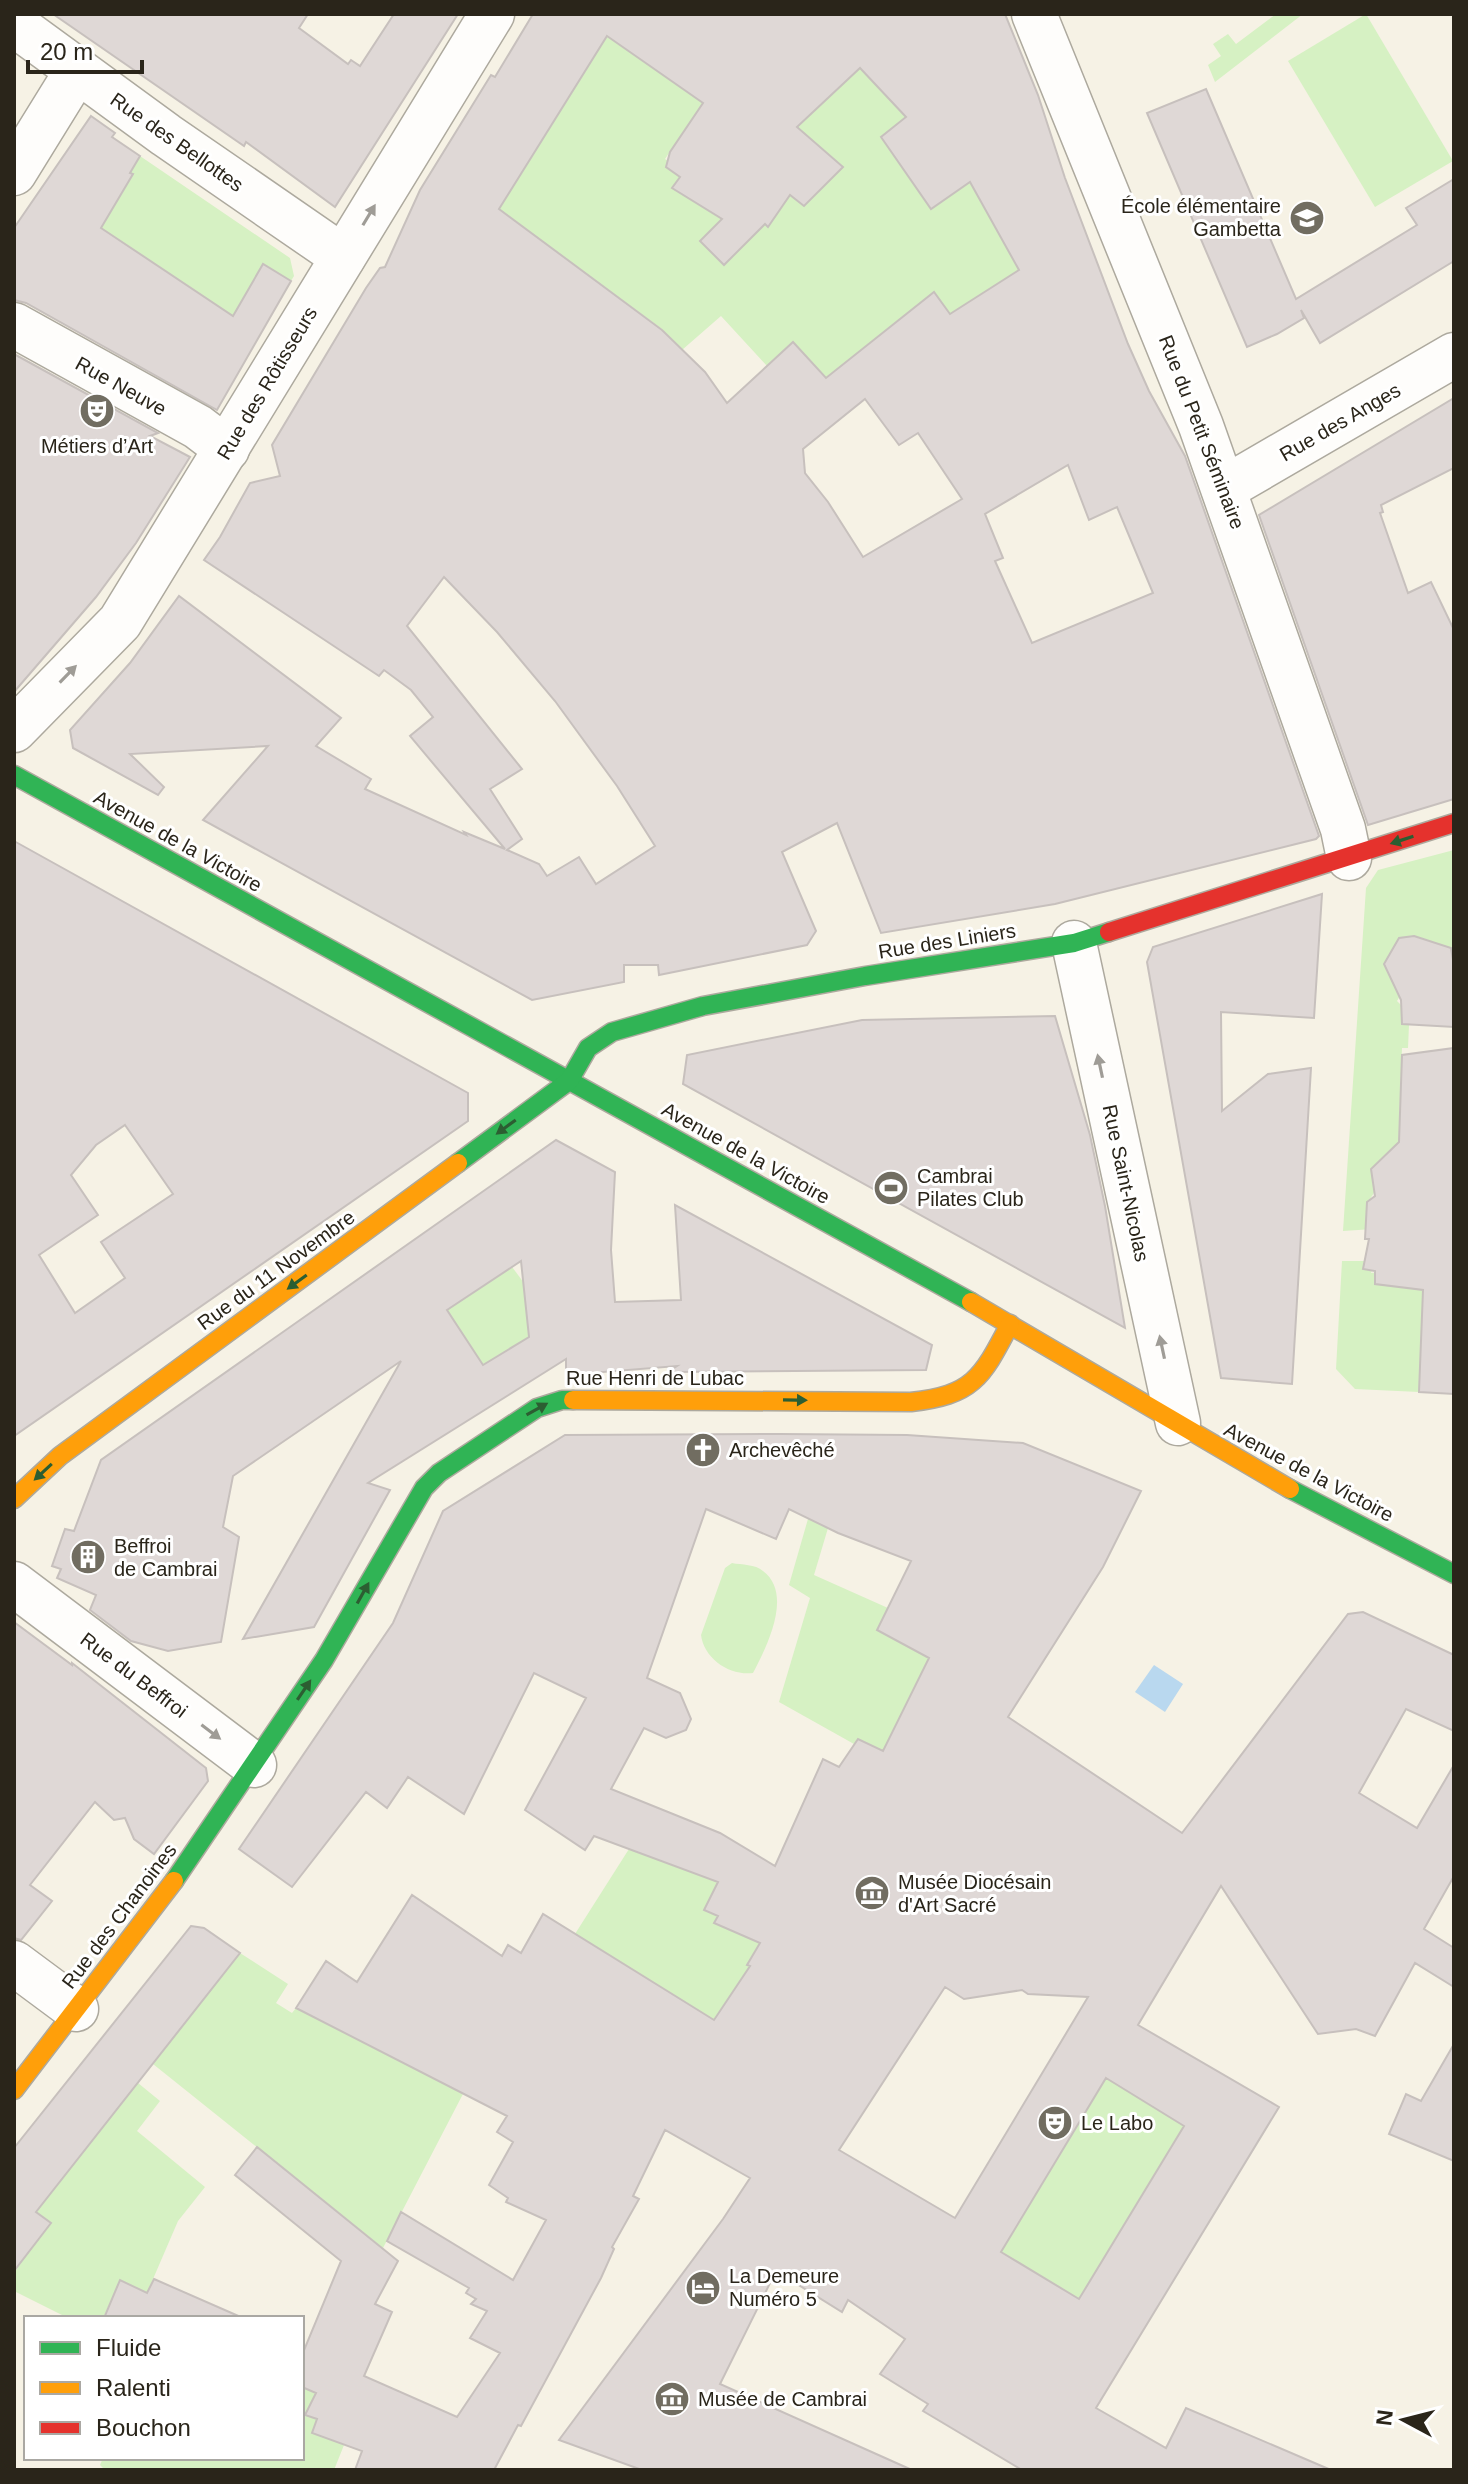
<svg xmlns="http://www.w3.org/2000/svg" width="1468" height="2484" viewBox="0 0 1468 2484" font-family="Arial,sans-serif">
<rect width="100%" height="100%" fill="#f6f2e5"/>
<!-- green -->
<g fill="#d6f1c3">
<path d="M1276 14H1303L1215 82 1208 65 1221 56 1213 44 1228 34 1236 44Z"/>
<path d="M1366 14 1453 161 1375 207 1288 61Z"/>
<path d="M613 27 733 92 684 131 665 159 684 171 672 188 740 231 797 126 827 99 857 65 935 94 881 137 931 209 1016 151 985 208 1026 282 999 283 950 314 933 293 827 379 793 342 767 366 721 316 682 350 662 329 498 210Z"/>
<path d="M140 156 290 258 294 276 291 281 263 265 233 316 100 230 133 175 130 173Z"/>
<path d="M1454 850V968L1444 945 1442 948 1432 942 1423 946 1409 943 1407 937 1403 938 1384 963 1398 980 1395 988 1400 996 1397 1001 1401 1005 1403 1024 1409 1025 1408 1048H1402L1399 1126 1406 1127 1404 1147 1370 1199 1373 1204V1229L1343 1231 1366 888 1378 870Z"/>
<path d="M501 1252 524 1283 529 1337 483 1365 447 1310Z"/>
<path d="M1342 1261H1364L1363 1269 1372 1270 1371 1273 1424 1268 1419 1392 1355 1389 1336 1369Z"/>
<path d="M833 1496 828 1528 814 1575 888 1608 878 1630 930 1659 883 1751 859 1739 854 1744 779 1702 810 1598 789 1585 812 1505Z"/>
<path d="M732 1563C742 1565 755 1564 763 1571 794 1594 766 1648 753 1673 730 1676 704 1659 701 1635L725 1568Z"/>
<path d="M629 1849 718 1882 704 1910 718 1916 714 1923 760 1943 748 1964 750 1966 715 2021 575 1934Z"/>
<path d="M240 1953 288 1984 276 2003 292 2013 296 2008 464 2092 383 2248 153 2064Z"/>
<path d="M1106 2078 1184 2126 1079 2299 1001 2252Z"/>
<path d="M138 2083 160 2101 137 2131 205 2187 178 2221 147 2293 120 2280 103 2318H68L14 2291V2273L21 2263 14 2257 32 2248 51 2224 36 2212Z"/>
<path d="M302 2387 316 2393 306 2415 317 2419 344 2445 334 2470H105L100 2465 103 2458H302Z"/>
</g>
<!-- water -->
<path fill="#b9d8ef" d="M1154 1665 1183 1684 1165 1712 1135 1692Z"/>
<!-- building -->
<g fill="#dfd8d6" stroke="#c7c0bd" stroke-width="2" fill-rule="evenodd">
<path d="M53 14H308L299 28 348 64 351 60 360 66 394 14H458L335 207 246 142 244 146Z"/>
<path d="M533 14H1005L1038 95 1065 178 1128 344 1149 391 1185 456 1319 836 1316 839 1055 904 881 933 837 823 782 852 816 931 807 945 659 975 658 965H624V982L532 1000 203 820 268 746 130 754 164 787 158 795 73 748 70 730 130 663 179 596 341 718 316 746 371 779 365 789 466 835 464 832 505 849 410 736 433 717 411 690 384 670 379 676 204 560 220 537 250 483 280 476 272 445 366 288 380 268 385 267 420 190 491 75 495 77ZM607 36 703 103 670 152 666 167 680 177 672 188 722 219 700 241 724 265 765 224 768 227 790 195 804 206 843 167 797 127 860 68 906 117 881 137 931 209 970 182 1019 270 950 314 934 292 826 378 793 342 727 403 705 372 662 330 499 209ZM865 399 899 445 918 433 962 499 863 557 828 502 805 473 803 449ZM1068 465 1089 520 1117 507 1153 593 1032 643 995 561 1003 558 985 514ZM444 577 497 632 555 701 617 786 655 846 596 884 579 857 547 876 539 864 507 850 522 839 490 789 522 769 407 626Z"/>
<path d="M1206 89 1296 299 1417 225 1406 208 1454 179V261L1320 343 1301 310 1304 318 1277 334 1247 347 1147 113Z"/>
<path d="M91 116 115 133 112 137 140 156 130 173 133 174 101 228 233 316 263 264 291 281 217 410 26 303 14 300V228Z"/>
<path d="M14 354 158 433 150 436 190 457 136 543 96 597 14 692Z"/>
<path d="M1454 398V468L1381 505 1383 512 1380 513 1408 593 1431 582 1454 630V799L1368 825 1259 515Z"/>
<path d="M14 841 468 1093V1121L14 1436ZM125 1125 173 1194 101 1242 125 1278 75 1313 39 1255 98 1215 71 1175 96 1145Z"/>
<path d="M1322 894 1314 1018 1221 1012 1222 1111 1268 1074 1311 1068 1292 1384 1221 1378 1147 962 1153 947Z"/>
<path d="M1414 936 1451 948 1454 966V1027L1402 1024 1401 1000 1384 964 1399 938Z"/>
<path d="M1055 1016 1090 1135 1105 1206 1125 1328 683 1084 687 1055 862 1020Z"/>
<path d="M1454 1048V1394L1419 1392 1423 1290 1375 1284V1271L1363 1269 1369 1239H1365L1367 1202 1375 1196 1371 1169 1399 1142 1402 1055Z"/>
<path d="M556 1140 615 1172 611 1250 615 1302 681 1300 675 1205 932 1345 926 1370 668 1372 677 1366 566 1375V1359L368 1483 390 1490 314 1627 243 1639 401 1361 233 1476 223 1527 239 1537 221 1642 168 1651 131 1641 90 1610 96 1595 57 1578 61 1569 52 1566 65 1529 74 1531 101 1460ZM521 1261 529 1337 483 1365 447 1310Z"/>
<path d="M781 1434 907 1435 1023 1443 1141 1491 1103 1567 1008 1717 1182 1833 1348 1614 1363 1612 1454 1655V1731L1406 1709 1359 1793 1417 1828 1454 1765V1876L1424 1929 1454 1948V1987L1415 1963 1375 2036 1356 2029 1318 2034 1221 1886 1138 2025 1279 2107 1096 2408 1166 2448 1186 2408 1331 2470H1022L923 2411 928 2404 880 2374 905 2339 848 2300 842 2312 776 2271 720 2384 912 2470H642L559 2440 723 2219 750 2178 665 2130 633 2196 639 2199 612 2247 614 2249 601 2278 521 2426 518 2425 494 2470H355L362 2451 312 2433 317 2419 305 2415 316 2393 302 2387V2355L341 2261 235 2175 257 2147 398 2261 375 2304 392 2312 364 2376 457 2417 500 2353 470 2338 487 2311 471 2304 476 2299 466 2293 469 2288 387 2241 401 2212 513 2280 546 2220 506 2202 508 2198 489 2185 513 2142 497 2132 507 2116 296 2008 326 1961 357 1982 412 1895 502 1956 508 1945 521 1953 543 1914 714 2020 750 1966 747 1965 760 1943 714 1923 718 1916 704 1910 718 1882 594 1836 585 1850 525 1810 586 1698 534 1673 464 1814 408 1777 387 1808 366 1792 292 1887 239 1849 393 1623 443 1511 565 1435ZM706 1509 776 1539 789 1509 838 1533 911 1561 877 1630 929 1658 883 1751 858 1739 839 1767 823 1759 775 1866 720 1833 611 1789 644 1728 666 1738 686 1730 691 1719 680 1693 647 1678ZM945 1987 964 1999 1022 1990 1028 1994 1088 1997 955 2218 839 2150ZM1106 2078 1184 2126 1079 2299 1001 2252Z"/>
<path d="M14 1622 72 1665V1663L206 1768 208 1781 154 1854 134 1839 125 1818 114 1820 95 1802 30 1885 52 1901 21 1940 14 1938Z"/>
<path d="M191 1926 204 1928 240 1953 36 2212 51 2223 14 2271V2148Z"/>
<path d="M1454 2044V2161L1389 2134 1406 2094 1421 2101Z"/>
<path d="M154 2279 243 2318H104L120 2280 147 2293Z"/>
</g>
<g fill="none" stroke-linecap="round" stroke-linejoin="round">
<defs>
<g id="street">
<path d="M1034 14 1201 426 1343 829 1349 858"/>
<path d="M14 24 166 135 343 257"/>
<path d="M14 173 77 71"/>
<path d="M14 325 198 427 227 449"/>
<path d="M1225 488 1454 355"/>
<path d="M14 730 120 622 492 14"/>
<path d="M1074 943 1178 1423"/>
<path d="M14 1584 254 1765"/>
<path d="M14 1963 76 2009"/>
</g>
<g id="fast">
<path d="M14 775 971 1302"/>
<path d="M458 1163 569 1081 588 1048 612 1032 703 1006 865 976 1074 943 1109 932"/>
<path d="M1290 1489 1454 1574"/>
<path d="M174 1881 324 1660 424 1488 439 1473 537 1408 562 1400H573"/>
</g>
<g id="slow">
<path d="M971 1302 1290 1489"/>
<path d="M573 1400 911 1402C974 1395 982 1377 1010 1324"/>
<path d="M14 1499 60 1456 458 1163"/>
<path d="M14 2090 174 1881"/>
</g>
<path id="jam" d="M1109 932 1454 823"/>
</defs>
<!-- street casing -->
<use href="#street" stroke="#ada99e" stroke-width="47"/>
<!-- fast casing -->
<use href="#fast" stroke="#ada99e" stroke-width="21"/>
<!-- slow casing -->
<use href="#slow" stroke="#ada99e" stroke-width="21"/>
<!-- jam casing -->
<use href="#jam" stroke="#ada99e" stroke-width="21"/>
<!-- street -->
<use href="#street" stroke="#fefdfb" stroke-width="44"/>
<!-- fast -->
<use href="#fast" stroke="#30b455" stroke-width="18"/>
<!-- slow -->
<use href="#slow" stroke="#ff9f0a" stroke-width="18"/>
<!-- jam -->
<use href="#jam" stroke="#e5322d" stroke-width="18"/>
</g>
<!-- one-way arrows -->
<defs><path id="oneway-solid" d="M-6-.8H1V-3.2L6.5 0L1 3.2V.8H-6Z" transform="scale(2)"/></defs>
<g fill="#9f9c96">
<use href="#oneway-solid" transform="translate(369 215) rotate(-59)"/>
<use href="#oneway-solid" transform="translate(68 674) rotate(-46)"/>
<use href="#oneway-solid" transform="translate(1100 1066) rotate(-102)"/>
<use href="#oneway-solid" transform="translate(1162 1347) rotate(-102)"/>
<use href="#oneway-solid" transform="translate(211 1732) rotate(37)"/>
</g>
<g fill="#2c5e32">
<use href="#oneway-solid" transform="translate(1402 840) rotate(162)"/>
<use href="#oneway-solid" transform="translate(506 1127) rotate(144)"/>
<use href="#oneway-solid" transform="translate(297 1282) rotate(144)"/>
<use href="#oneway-solid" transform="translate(795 1400) rotate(1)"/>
<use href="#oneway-solid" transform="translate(537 1409) rotate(-29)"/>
<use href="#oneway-solid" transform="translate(43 1472) rotate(137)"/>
<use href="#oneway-solid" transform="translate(363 1593) rotate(-61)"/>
<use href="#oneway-solid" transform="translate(304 1690) rotate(-56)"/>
</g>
<!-- icons -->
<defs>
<symbol id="school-disc" viewBox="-11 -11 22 22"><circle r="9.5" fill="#716d61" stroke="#fff"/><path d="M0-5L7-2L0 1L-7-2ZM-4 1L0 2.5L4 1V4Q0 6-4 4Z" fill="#fff"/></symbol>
<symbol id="theatre-disc" viewBox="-11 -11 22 22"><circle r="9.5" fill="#716d61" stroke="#fff"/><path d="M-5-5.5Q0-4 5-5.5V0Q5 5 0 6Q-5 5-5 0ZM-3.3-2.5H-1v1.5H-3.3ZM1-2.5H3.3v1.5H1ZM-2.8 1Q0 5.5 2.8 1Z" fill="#fff"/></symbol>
<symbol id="stadium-disc" viewBox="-11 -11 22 22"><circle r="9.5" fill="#716d61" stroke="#fff"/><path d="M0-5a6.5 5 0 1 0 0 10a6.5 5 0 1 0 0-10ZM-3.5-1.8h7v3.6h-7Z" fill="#fff"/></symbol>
<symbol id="church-disc" viewBox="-11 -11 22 22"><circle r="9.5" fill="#716d61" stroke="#fff"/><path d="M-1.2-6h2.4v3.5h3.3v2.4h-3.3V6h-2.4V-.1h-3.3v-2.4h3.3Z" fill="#fff"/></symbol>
<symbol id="building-disc" viewBox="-11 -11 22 22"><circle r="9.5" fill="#716d61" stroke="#fff"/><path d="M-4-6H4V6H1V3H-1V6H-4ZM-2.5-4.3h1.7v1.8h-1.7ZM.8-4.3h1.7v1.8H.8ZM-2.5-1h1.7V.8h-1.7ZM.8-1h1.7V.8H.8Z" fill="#fff"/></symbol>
<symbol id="museum-disc" viewBox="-11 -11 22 22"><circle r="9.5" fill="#716d61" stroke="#fff"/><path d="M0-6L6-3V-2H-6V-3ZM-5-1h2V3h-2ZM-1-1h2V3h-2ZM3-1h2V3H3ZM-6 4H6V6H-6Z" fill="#fff"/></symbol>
<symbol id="hotel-disc" viewBox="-11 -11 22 22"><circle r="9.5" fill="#716d61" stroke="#fff"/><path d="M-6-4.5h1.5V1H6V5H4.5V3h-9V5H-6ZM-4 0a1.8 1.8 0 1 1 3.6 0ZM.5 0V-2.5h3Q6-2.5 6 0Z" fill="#fff"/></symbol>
</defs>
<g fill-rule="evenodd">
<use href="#school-disc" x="1287" y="198" width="40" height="40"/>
<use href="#theatre-disc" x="77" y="391" width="40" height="40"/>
<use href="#stadium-disc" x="871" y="1168" width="40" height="40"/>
<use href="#church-disc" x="683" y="1430" width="40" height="40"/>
<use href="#building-disc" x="68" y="1537" width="40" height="40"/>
<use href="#museum-disc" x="852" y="1873" width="40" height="40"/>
<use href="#theatre-disc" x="1035" y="2103" width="40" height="40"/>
<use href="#hotel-disc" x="683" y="2268" width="40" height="40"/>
<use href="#museum-disc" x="652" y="2379" width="40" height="40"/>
</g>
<g text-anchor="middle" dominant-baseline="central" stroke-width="6" stroke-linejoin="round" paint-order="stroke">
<!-- street labels -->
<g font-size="20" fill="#2a251a" stroke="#fff">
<text transform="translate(177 142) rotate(35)">Rue des Bellottes</text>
<text transform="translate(267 383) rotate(-59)">Rue des Rôtisseurs</text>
<text transform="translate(121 386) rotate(29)">Rue Neuve</text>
<text transform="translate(1340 422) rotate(-30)">Rue des Anges</text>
<text transform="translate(1202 432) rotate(69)">Rue du Petit Séminaire</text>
<text transform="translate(178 841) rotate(29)">Avenue de la Victoire</text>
<text transform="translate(947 941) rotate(-9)">Rue des Liniers</text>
<text transform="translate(746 1153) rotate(29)">Avenue de la Victoire</text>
<text transform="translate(1126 1183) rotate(78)">Rue Saint-Nicolas</text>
<text transform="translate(276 1270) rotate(-36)">Rue du 11 Novembre</text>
<text x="655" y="1378">Rue Henri de Lubac</text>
<text transform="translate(1309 1472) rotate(28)">Avenue de la Victoire</text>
<text transform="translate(134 1675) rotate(37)">Rue du Beffroi</text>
<text transform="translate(119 1916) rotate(-53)">Rue des Chanoines</text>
</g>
<!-- poi labels -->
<g font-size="20" fill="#2a251a" stroke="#fff" text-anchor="start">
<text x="1281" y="206" text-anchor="end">École élémentaire<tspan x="1281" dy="23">Gambetta</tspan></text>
<text x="97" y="446" text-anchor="middle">Métiers d’Art</text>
<text x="917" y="1176">Cambrai<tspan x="917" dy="23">Pilates Club</tspan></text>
<text x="729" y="1450">Archevêché</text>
<text x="114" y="1546">Beffroi<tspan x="114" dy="23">de Cambrai</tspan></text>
<text x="898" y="1882">Musée Diocésain<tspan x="898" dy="23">d'Art Sacré</tspan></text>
<text x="1081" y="2123">Le Labo</text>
<text x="729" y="2276">La Demeure<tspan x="729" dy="23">Numéro 5</tspan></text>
<text x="698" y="2399">Musée de Cambrai</text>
</g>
</g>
<!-- border -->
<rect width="1468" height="2484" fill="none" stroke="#2a251a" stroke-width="32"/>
<!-- legend -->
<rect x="24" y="2316" width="280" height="144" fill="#ffffff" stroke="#aaa8a3" stroke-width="2"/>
<rect x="40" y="2342" width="40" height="12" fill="#30b455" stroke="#aaa8a3" stroke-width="2"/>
<text x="96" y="2356" font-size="24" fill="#2a251a">Fluide</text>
<rect x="40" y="2382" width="40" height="12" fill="#ff9f0a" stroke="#aaa8a3" stroke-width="2"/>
<text x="96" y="2396" font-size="24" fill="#2a251a">Ralenti</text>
<rect x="40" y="2422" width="40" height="12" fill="#e5322d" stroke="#aaa8a3" stroke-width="2"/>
<text x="96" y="2436" font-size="24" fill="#2a251a">Bouchon</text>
<!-- north arrow -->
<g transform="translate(1404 2420) rotate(277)" stroke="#ffffff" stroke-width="6" paint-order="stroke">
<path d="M0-6L14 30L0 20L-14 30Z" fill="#2a251a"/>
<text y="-12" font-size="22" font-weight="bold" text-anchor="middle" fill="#2a251a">N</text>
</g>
<!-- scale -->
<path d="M28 60v12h114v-12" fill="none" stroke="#2a251a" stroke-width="4"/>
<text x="40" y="60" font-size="24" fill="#2a251a" stroke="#ffffff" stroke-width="6" paint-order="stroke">20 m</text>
</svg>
